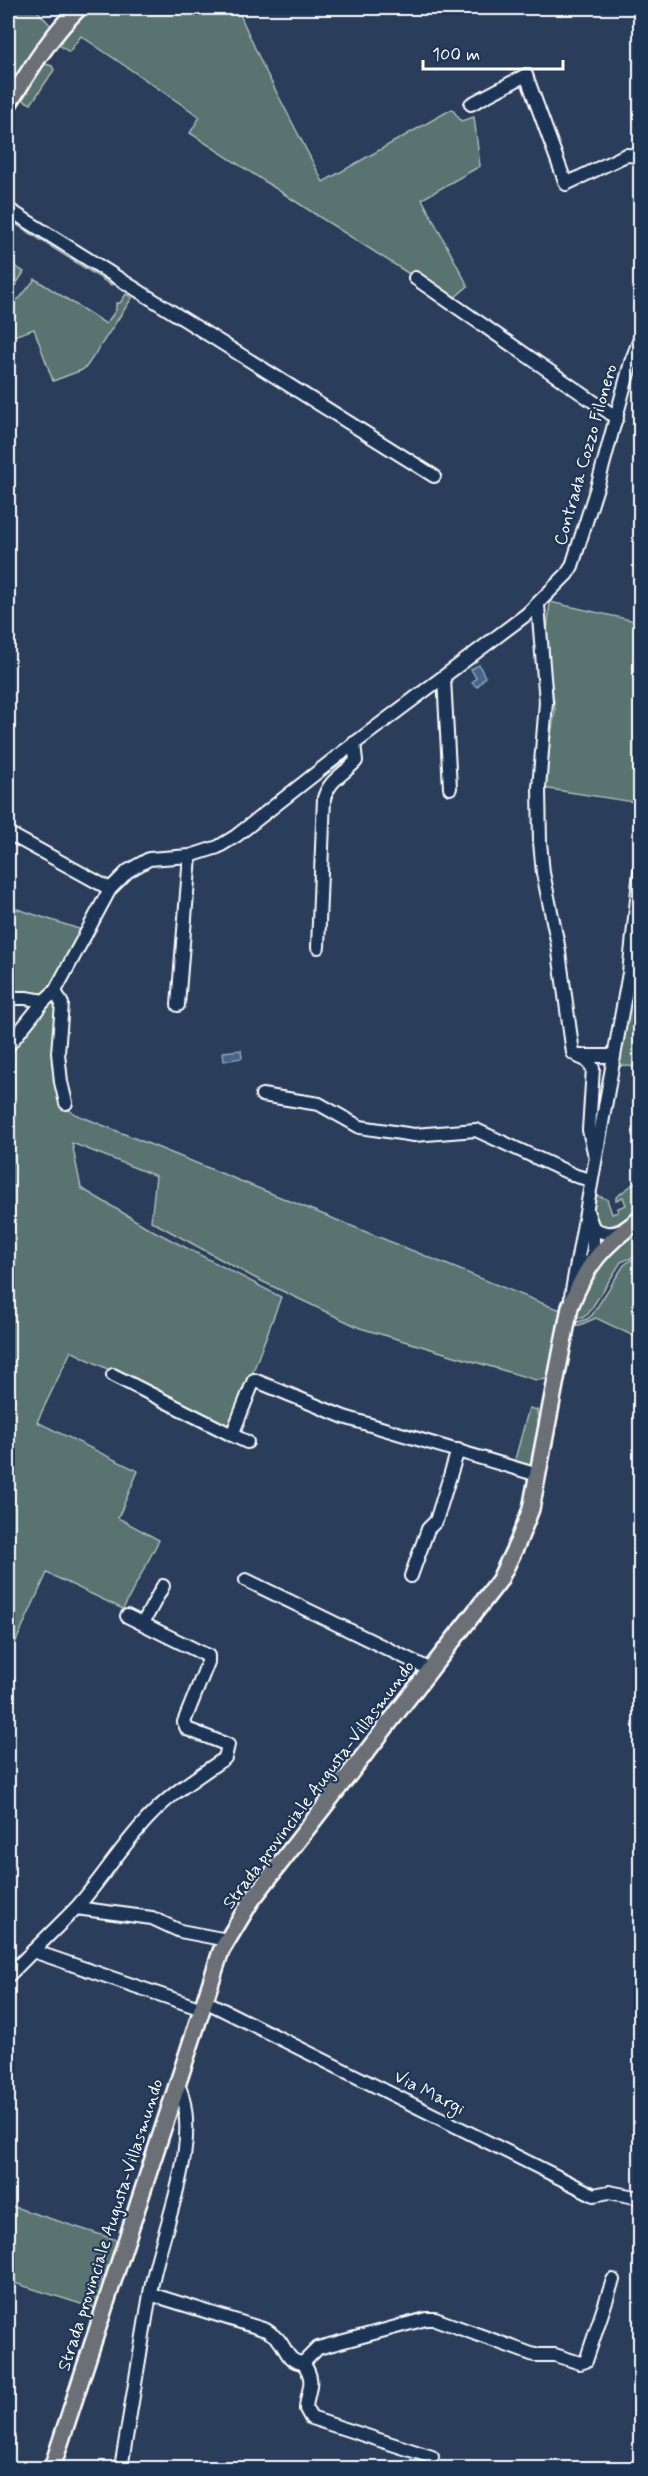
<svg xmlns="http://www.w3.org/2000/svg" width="648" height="2476" viewBox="0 0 648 2476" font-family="Mynerve,sans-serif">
<rect width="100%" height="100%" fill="#2a3d5a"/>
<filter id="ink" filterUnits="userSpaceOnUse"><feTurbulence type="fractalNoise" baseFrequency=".0167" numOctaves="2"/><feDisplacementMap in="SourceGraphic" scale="12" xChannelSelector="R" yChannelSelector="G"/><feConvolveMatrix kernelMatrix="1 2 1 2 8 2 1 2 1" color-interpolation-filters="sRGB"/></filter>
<g filter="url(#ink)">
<!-- green -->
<g fill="#597370" stroke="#acb9b8" stroke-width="1.5">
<path d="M8 8H35L52 27 8 92Z"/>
<path d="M89 8H237L263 66 323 182 452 109 461 121 474 117 480 166 422 199 468 286 454 298 411 275 318 216 190 133 200 117 81 36 69 52 56 43Z"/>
<path d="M42 63 52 66 54 70 31 104 23 100 21 96Z"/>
<path d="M8 216 112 283 111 285 8 219Z"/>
<path d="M8 262 24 272 15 286 8 290Z"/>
<path d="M35 279 106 324 116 310V303H120L126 294 132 298 87 366 82 370 53 381 34 329 8 338V305L20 298Z"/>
<path d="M550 602 640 622V803L543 788 555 710 546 641Z"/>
<path d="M640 887V1068L622 1065 617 1071Z"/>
<path d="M8 906 85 931 51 990 40 997 8 995Z"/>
<path d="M54 997 60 1005 65 1107 75 1114 549 1306 562 1310 548 1379 536 1380 360 1328 255 1278 151 1221 156 1176 72 1143 81 1188 150 1229 281 1297 231 1430 71 1351 37 1422 138 1471 118 1518 159 1540 123 1609 47 1573 12 1650 8 1651V1050Z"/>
<path d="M640 1179V1211C611 1230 587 1239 595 1191L598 1196 607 1199 612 1214 618 1212V1208L626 1205 623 1197 616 1200V1197Z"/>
<path d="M640 1228V1254L621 1262 588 1314 582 1318H573C585 1280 608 1249 640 1228Z"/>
<path d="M640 1258V1339L596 1318 573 1328 574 1323 587 1319 592 1315 624 1265 631 1260Z"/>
<path d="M529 1408 537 1410 539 1430 533 1464 525 1466 514 1463Z"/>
<path d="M8 2205 120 2241 108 2276H102L101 2280 106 2284 97 2309 8 2281Z"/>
</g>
<!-- water -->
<g fill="#45658a" stroke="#8fa3b9" stroke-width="1.5">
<path d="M479 665 485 677 477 687 472 683 476 678 471 669Z"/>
<path d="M241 1050 242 1058 224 1061 223 1052Z"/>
</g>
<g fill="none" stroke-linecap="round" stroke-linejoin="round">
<defs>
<g id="minor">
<path d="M471 104 526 75 566 184 626 155 640 156"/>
<path d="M8 209 434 476"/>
<path d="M415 278 617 418"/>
<path d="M538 605 546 702 539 788 540 842 543 873 558 945 573 1053 578 1056H614"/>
<path d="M444 678 450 788"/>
<path d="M8 833 110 889"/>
<path d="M318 947 324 798C330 779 343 775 356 761L354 743"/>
<path d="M55 991 62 1004 58 1053 61 1082 66 1103"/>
<path d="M8 998H26L44 1001 55 991 110 889 128 871 149 859 190 856 218 847 236 836 343 752 527 614 567 574 572 566 598 484 631 362 640 339"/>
<path d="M178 1005 190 856"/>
<path d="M8 1046 44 1001"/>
<path d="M579 1057 586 1060 593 1068 589 1130 594 1152"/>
<path d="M262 1095 319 1104 360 1127 414 1135 476 1130 576 1176 591 1180"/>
<path d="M587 1211 593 1228C604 1234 612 1235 624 1230"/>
<path d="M588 1262 593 1261V1228"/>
<path d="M571 1296 629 973 640 871"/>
<path d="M113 1375 232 1435 254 1380 344 1417 538 1475"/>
<path d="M232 1435 247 1442"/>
<path d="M411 1576 428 1529 436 1521 458 1450"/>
<path d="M246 1580 431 1670"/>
<path d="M143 1623 163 1586"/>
<path d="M76 1908C103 1878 123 1843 152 1814 173 1792 200 1775 225 1758L228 1745 187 1729 184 1722 208 1662V1656L127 1616"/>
<path d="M33 1951 202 2009"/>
<path d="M8 1976 76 1908 152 1918 180 1931 227 1940"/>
<path d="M205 2001 594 2195 609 2192 640 2198"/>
<path d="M178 2084C205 2144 159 2232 150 2294L266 2330C270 2333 275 2335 278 2339 287 2349 287 2362 303 2363L318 2348 426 2319H435L534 2355H555L580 2363 586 2361 613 2280"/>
<path d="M303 2363C317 2382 307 2389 306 2409L311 2418 432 2457"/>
<path d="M121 2468 150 2294"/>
</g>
<g id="major">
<path d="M8 105C29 71 50 36 79 8"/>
<path d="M52 2468 221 1951 251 1901 499 1581 518 1542 531 1509 570 1307C586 1265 603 1245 640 1219"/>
</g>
</defs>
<!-- minor casing -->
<use href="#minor" stroke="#fff" stroke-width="16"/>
<!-- major casing -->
<use href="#major" stroke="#fff" stroke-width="20"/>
<!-- minor -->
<use href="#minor" stroke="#1d3557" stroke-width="12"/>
<!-- major -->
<use href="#major" stroke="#6b6f75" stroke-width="15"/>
</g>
</g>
<g text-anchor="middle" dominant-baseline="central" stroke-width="4.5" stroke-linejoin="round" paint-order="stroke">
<!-- street labels -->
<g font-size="18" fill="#fff" stroke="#1d3557">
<text transform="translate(586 455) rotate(-74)">Contrada Cozzo Filonero</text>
<text transform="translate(319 1785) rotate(-53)">Strada provinciale Augusta-Villasmundo</text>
<text transform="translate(429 2093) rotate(27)">Via Margi</text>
<text transform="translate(111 2225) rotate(-72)">Strada provinciale Augusta-Villasmundo</text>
</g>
</g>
<!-- margin -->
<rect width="648" height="2476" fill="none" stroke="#1d3557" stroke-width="30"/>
<rect x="15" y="15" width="618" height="2446" fill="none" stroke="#fff" stroke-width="2" filter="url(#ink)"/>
<!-- scale -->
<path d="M423 60v9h140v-9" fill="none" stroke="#ffffff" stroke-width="3"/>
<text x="432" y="60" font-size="18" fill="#ffffff" stroke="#1d3557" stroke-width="4.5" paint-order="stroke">100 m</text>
</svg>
